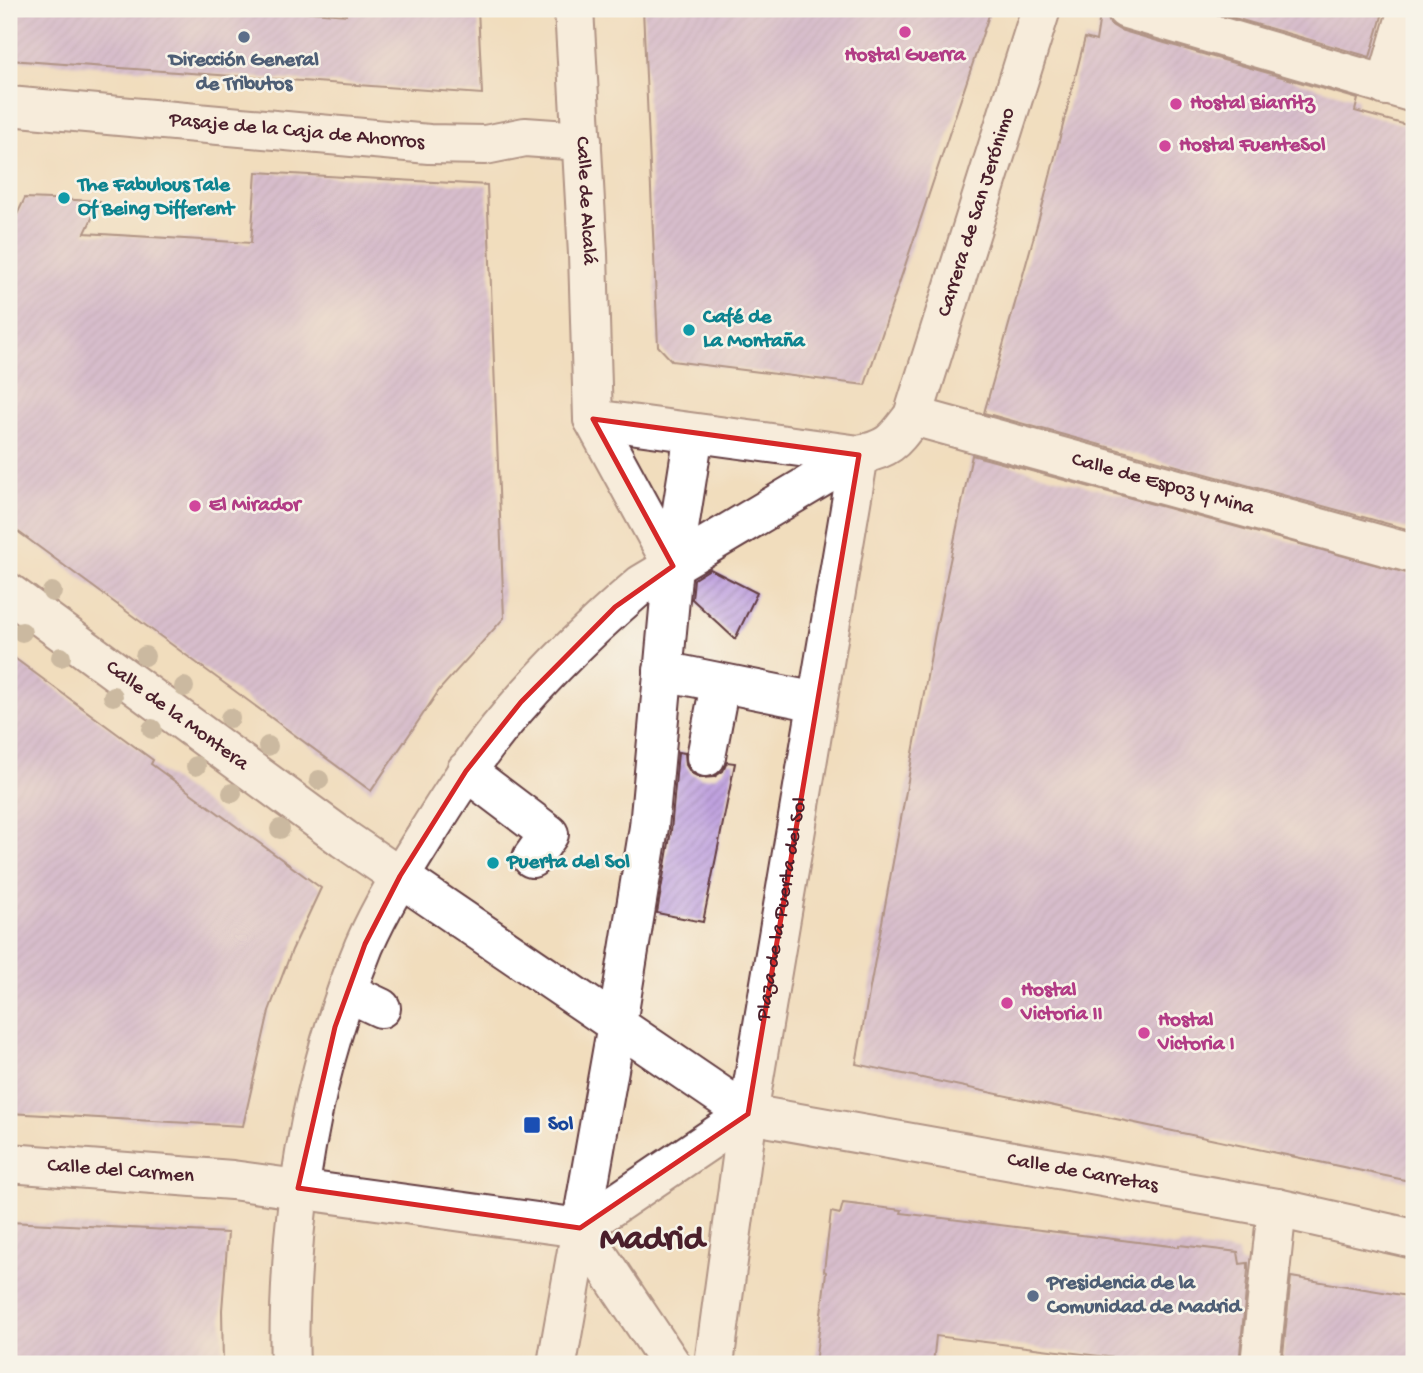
<svg xmlns="http://www.w3.org/2000/svg" width="1423" height="1373" viewBox="0 0 1423 1373" font-family="'Gochi Hand',sans-serif">
<defs>
<pattern id="building-hatch" width="6" height="6" patternUnits="userSpaceOnUse" patternTransform="scale(1.75)"><rect width="6" height="6" fill="#b796de"/><path d="M-1 1l2-2M0 6l6-6M5 7l2-2" fill="none" stroke="#977ab4"/></pattern>
</defs>
<rect width="100%" height="100%" fill="#f7f3e8"/>
<filter id="ink" filterUnits="userSpaceOnUse"><feTurbulence type="fractalNoise" baseFrequency=".0143" numOctaves="2"/><feDisplacementMap in="SourceGraphic" scale="14" xChannelSelector="R" yChannelSelector="G"/><feConvolveMatrix kernelMatrix="1 2 1 2 8 2 1 2 1" color-interpolation-filters="sRGB"/></filter>
<filter id="wash" filterUnits="userSpaceOnUse"><feTurbulence type="fractalNoise" baseFrequency=".00686" numOctaves="4" result="noise"/><feDisplacementMap in="SourceGraphic" scale="28" xChannelSelector="R" yChannelSelector="G"/><feGaussianBlur stdDeviation="1.57" result="paint"/><feColorMatrix in="noise" values="0 0 0 0 0 0 0 0 0 0 0 0 0 0 0 0 0 1.4 0 .05"/><feComposite in="paint" operator="in"/></filter>
<g filter="url(#wash)">
<rect width="100%" height="100%" fill="#f1ddbd"/>
<g id="blocks">
<!-- building -->
<g fill="url(#building-hatch)">
<path d="M9 9H276L346 15 345 9H478L482 94 9 60Z"/>
<path d="M643 9H991L865 385 672 361 658 346Z"/>
<path d="M1101 9H1105L1110 24 1120 30 1358 99 1355 111 1414 127V531L984 413 1043 204 1085 38 1096 41Z"/>
<path d="M1203 9H1384L1370 57Z"/>
<path d="M256 172 487 185 504 618 440 689 371 791 9 525V231L25 198 100 201 85 233 251 243Z"/>
<path d="M972 455 1414 575V1182L856 1064 935 633Z"/>
<path d="M710 569 757 593 735 639 692 599 694 579Z"/>
<path d="M9 654 153 760 151 764 321 888 292 950 269 1011 243 1126 9 1113Z"/>
<path d="M678 752 685 753 686 765 691 773 701 778 714 777 723 771 727 762 735 763 703 922 657 913 671 831Z"/>
<path d="M843 1203 902 1210 901 1213 1179 1247V1245L1238 1252 1240 1264 1248 1263V1270L1239 1364H1115L1116 1358 936 1336 933 1364H815L826 1272 824 1271 831 1212 840 1214Z"/>
<path d="M9 1222 228 1233 222 1310 223 1364H9Z"/>
<path d="M1291 1277 1414 1297V1364H1282Z"/>
</g>
</g>
</g>
<g filter="url(#ink)">
<use href="#blocks" fill-opacity="0" stroke="#633c41" stroke-width="2"/>
<g fill="none" stroke-linecap="round" stroke-linejoin="round">
<defs>
<g id="pedestrian">
<path id="s1" d="M574 9 588 254 593 419 673 566"/>
<path d="M1126 9 1414 93"/>
<path d="M1386 86 1408 9"/>
<path id="s2" d="M913 416 1414 554"/>
<path id="s3" d="M593 419 859 455C891 448 894 441 913 416L1041 9"/>
<path id="s4" d="M9 593 344 839 748 1114 1277 1208 1414 1239"/>
<path d="M663 671 817 702"/>
<path d="M706 757 720 684"/>
<path d="M466 771 549 834 532 858"/>
<path d="M347 992 381 1008"/>
<path id="s5" d="M9 1163 232 1180 580 1228 748 1114"/>
<path d="M580 1228 671 1364"/>
<path d="M290 1364C288 1323 291 1279 294 1238 303 1138 326 1038 364 946 381 907 404 870 426 835 439 814 452 793 466 773 514 702 578 639 642 584L859 455"/>
<path d="M557 1364 617 1024 649 827 673 566 694 433"/>
<path id="s6" d="M714 1364 748 1114 859 455"/>
<path d="M1260 1364 1277 1208"/>
</g>
<g id="minor">
<path id="s7" d="M9 106 429 144 485 145 525 137 582 141"/>
</g>
</defs>
<!-- pedestrian casing -->
<use href="#pedestrian" stroke="#633c41" stroke-width="42"/>
<!-- minor casing -->
<use href="#minor" stroke="#633c41" stroke-width="42"/>
<!-- pedestrian -->
<use href="#pedestrian" stroke="#fff" stroke-width="38"/>
<!-- minor -->
<use href="#minor" stroke="#fff" stroke-width="38"/>
</g>
<!-- trees -->
<g fill="#9e8e7c">
<circle cx="52" cy="592" r="10"/>
<circle cx="22" cy="632" r="10"/>
<circle cx="145" cy="656" r="10"/>
<circle cx="61" cy="657" r="10"/>
<circle cx="184" cy="687" r="10"/>
<circle cx="113" cy="696" r="10"/>
<circle cx="230" cy="718" r="10"/>
<circle cx="152" cy="729" r="10"/>
<circle cx="268" cy="746" r="10"/>
<circle cx="196" cy="766" r="10"/>
<circle cx="319" cy="780" r="10"/>
<circle cx="232" cy="793" r="10"/>
<circle cx="280" cy="829" r="10"/>
</g>
</g>
<!-- marked area -->
<path d="M0 0H1423V1373H0ZM593 419 859 455 748 1114 580 1228 298 1188 335 1027 365 944 400 876 466 771 521 702 615 607 673 566Z" fill="#f1ddbd" fill-opacity=".55" fill-rule="evenodd"/>
<path fill="none" stroke="#d62828" stroke-width="5" stroke-linejoin="round" d="M593 419 859 455 748 1114 580 1228 298 1188 335 1027 365 944 400 876 466 771 521 702 615 607 673 566Z"/>
<!-- markers -->
<g fill="#d1479c" stroke="#f7f3e8" stroke-width="2.5">
<circle cx="905" cy="32" r="7"/>
<circle cx="1176" cy="104" r="7"/>
<circle cx="1165" cy="146" r="7"/>
<circle cx="195" cy="506" r="7"/>
<circle cx="1007" cy="1003" r="7"/>
<circle cx="1144" cy="1033" r="7"/>
</g>
<g fill="#5c6f8a" stroke="#f7f3e8" stroke-width="2.5">
<circle cx="244" cy="37" r="7"/>
<circle cx="1033" cy="1296" r="7"/>
</g>
<g fill="#0f9aa8" stroke="#f7f3e8" stroke-width="2.5">
<circle cx="64" cy="198" r="7"/>
<circle cx="689" cy="330" r="7"/>
<circle cx="493" cy="863" r="7"/>
</g>
<rect fill="#1a4fb4" stroke="#f7f3e8" stroke-width="2.5" x="523" y="1116" width="18" height="18" rx="3.5"/>
<g text-anchor="middle" dominant-baseline="central" stroke-width="5" stroke-linejoin="round" paint-order="stroke">
<!-- hotel labels -->
<g font-size="21" font-weight="bold" fill="#b23c85" stroke="#f7f3e8" text-anchor="start">
<text x="905" y="56" text-anchor="middle">Hostal Guerra</text>
<text x="1190" y="104">Hostal Biarritz</text>
<text x="1179" y="146">Hostal FuenteSol</text>
<text x="209" y="506">El Mirador</text>
<text x="1021" y="991">Hostal<tspan x="1021" dy="24">Victoria II</tspan></text>
<text x="1158" y="1021">Hostal<tspan x="1158" dy="24">Victoria I</tspan></text>
</g>
<!-- service labels -->
<g font-size="21" font-weight="bold" fill="#4e5e75" stroke="#f7f3e8">
<text x="244" y="61">Dirección General<tspan x="244" dy="24">de Tributos</tspan></text>
<text x="1047" y="1284" text-anchor="start">Presidencia de la<tspan x="1047" dy="24">Comunidad de Madrid</tspan></text>
</g>
<!-- street labels -->
<g font-size="21" fill="#4a1f2b" stroke="#f7f3e8">
<text stroke="none"><textPath href="#s7" startOffset="289">Pasaje de la Caja de Ahorros</textPath></text>
<text stroke="none"><textPath href="#s1" startOffset="192">Calle de Alcalá</textPath></text>
<text stroke="none"><textPath href="#s3" startOffset="551">Carrera de San Jerónimo</textPath></text>
<text stroke="none"><textPath href="#s2" startOffset="259">Calle de Espoz y Mina</textPath></text>
<text stroke="none"><textPath href="#s4" startOffset="208">Calle de la Montera</textPath></text>
<text stroke="none"><textPath href="#s6" startOffset="460">Plaza de la Puerta del Sol</textPath></text>
<text stroke="none"><textPath href="#s5" startOffset="112">Calle del Carmen</textPath></text>
<text stroke="none"><textPath href="#s4" startOffset="1244">Calle de Carretas</textPath></text>
</g>
<!-- culture labels -->
<g font-size="21" font-weight="bold" fill="#0d838f" stroke="#f7f3e8" text-anchor="start">
<text x="78" y="186">The Fabulous Tale<tspan x="78" dy="24">Of Being Different</tspan></text>
<text x="703" y="318">Café de<tspan x="703" dy="24">La Montaña</tspan></text>
<text x="507" y="863">Puerta del Sol</text>
</g>
<!-- transit labels -->
<g font-size="21" font-weight="bold" fill="#164399" stroke="#f7f3e8" text-anchor="start">
<text x="548" y="1125">Sol</text>
</g>
<!-- town labels -->
<g font-size="35" font-weight="bold" fill="#4a1f2b" stroke="#f7f3e8">
<text x="652" y="1240">Madrid</text>
</g>
</g>
<!-- margin -->
<rect width="1423" height="1373" fill="none" stroke="#f7f3e8" stroke-width="35"/>
</svg>
